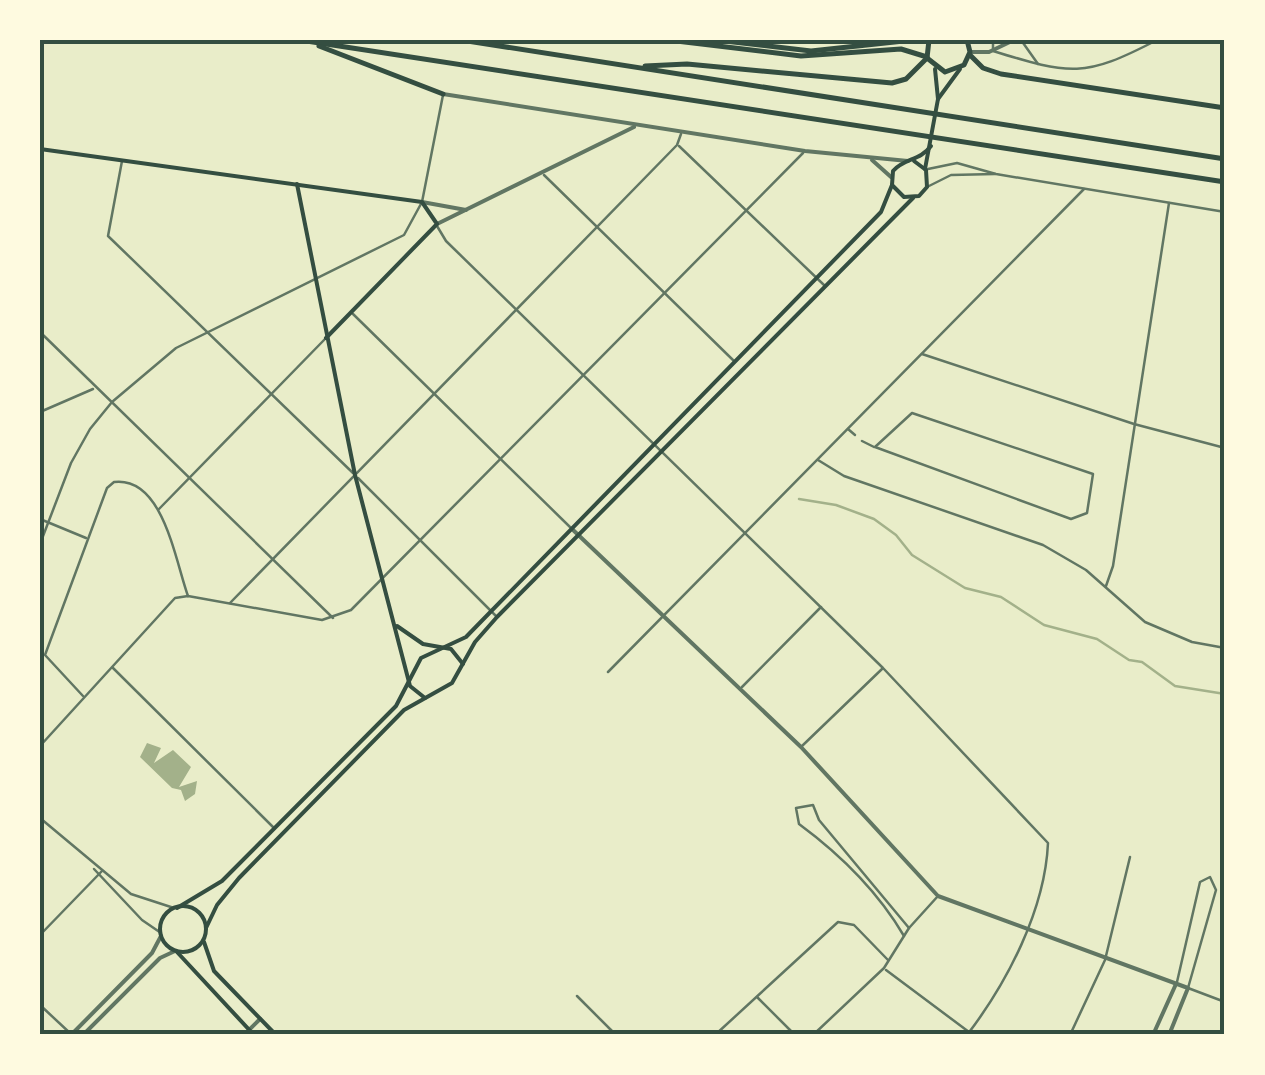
<svg xmlns="http://www.w3.org/2000/svg" width="1265" height="1075" viewBox="0 0 1265 1075" font-family="Jost,sans-serif">
<rect width="100%" height="100%" fill="#e9edc9"/>
<!-- water -->
<path fill="#a3b18a" d="M147 743 161 748 154 763 173 750 191 767 179 787 197 781 195 794 185 801 181 790 172 788 140 757Z"/>
<g fill="none" stroke-linecap="round" stroke-linejoin="round">
<!-- stream -->
<path stroke="#a3b18a" stroke-width="2.5" d="M799 499 836 505 874 519 896 535 912 555 965 588 1001 597 1044 625 1097 639 1129 660 1142 662 1175 686 1225 694"/>
<!-- minor -->
<g stroke="#617663" stroke-width="2.5">
<path d="M993 40V51C1071 75 1084 78 1157 40"/>
<path d="M1021 40 1038 64"/>
<path d="M679 146 824 285"/>
<path d="M122 161 108 236 353 473"/>
<path d="M928 169 957 163 996 174 1225 212"/>
<path d="M544 175 734 361"/>
<path d="M927 187 951 175 995 174"/>
<path d="M437 226 446 241 883 668 1048 843C1045 910 1007 983 967 1035"/>
<path d="M353 314 572 529"/>
<path d="M40 332 333 618"/>
<path d="M922 354 1134 424 1225 448"/>
<path d="M40 402V420"/>
<path d="M40 412 93 389"/>
<path d="M912 413 1093 474 1087 513 1071 519 875 447Z"/>
<path d="M848 429 855 435"/>
<path d="M862 441 874 447"/>
<path d="M818 460 844 476 1043 545 1086 570 1145 622 1192 642 1225 648"/>
<path d="M358 478 497 617"/>
<path d="M159 509 325 339"/>
<path d="M40 519 86 538"/>
<path d="M40 544 71 463 90 429 112 402 176 348 404 235 422 202 443 95"/>
<path d="M1106 586 1113 566 1169 203"/>
<path d="M230 603 677 145 681 134"/>
<path d="M113 668 274 828"/>
<path d="M608 672 1084 189"/>
<path d="M742 687 821 607"/>
<path d="M83 696 45 655 107 488 114 482C163 476 175 560 188 596"/>
<path d="M40 746 175 598 188 596 322 620 351 610 803 153"/>
<path d="M802 746 882 669"/>
<path d="M40 818 131 894 174 908"/>
<path d="M94 869 142 920 161 933"/>
<path d="M40 935 102 871"/>
<path d="M904 936C877 890 841 855 799 824L796 808 813 805 819 820 909 928"/>
<path d="M886 970 973 1035"/>
<path d="M1177 982 1200 882 1210 877 1216 890 1188 988 1225 1002"/>
<path d="M577 996 616 1035"/>
<path d="M757 997 795 1035"/>
<path d="M40 1005 71 1034"/>
<path d="M715 1035 838 922 854 925 888 960"/>
<path d="M813 1035 884 968 909 928 938 896"/>
<path d="M1070 1035 1105 960 1130 857"/>
</g>
<!-- tertiary -->
<g stroke="#617663" stroke-width="4">
<path d="M970 52H989L1014 40"/>
<path d="M443 94 805 151 908 161"/>
<path d="M872 160 891 177"/>
<path d="M422 202 466 210"/>
<path d="M437 224 634 127"/>
<path d="M572 529 801 747 938 896 1188 988 1169 1035"/>
<path d="M71 1035 152 953 161 936"/>
<path d="M83 1035 160 958 175 951"/>
<path d="M244 1035 260 1019"/>
<path d="M1153 1035 1176 984"/>
</g>
<!-- secondary -->
<g stroke="#344e41" stroke-width="4">
<path d="M938 99 960 69"/>
<path d="M40 149 422 202 437 224 326 338"/>
<path d="M914 161 926 170 927 187 919 196 904 197 892 185 893 171C904 158 920 161 931 146"/>
<path d="M925 169 938 99 935 69"/>
<path d="M297 184 355 475 410 686 425 698"/>
<path d="M397 626 423 644 451 649 463 664"/>
<circle cx="183" cy="929" r="23"/>
<path d="M177 908 222 881 396 706 421 658 466 637 881 212 892 185"/>
<path d="M206 928 217 905 239 878 404 710 452 683 475 642 497 617 913 198"/>
<path d="M204 942 214 971 276 1035"/>
<path d="M177 952 254 1035"/>
</g>
<!-- trunk -->
<g stroke="#344e41" stroke-width="5">
<path d="M668 40 801 56 901 49 927 57"/>
<path d="M716 40 811 51 913 40"/>
<path d="M929 40 927 58 945 72 964 65 970 52 967 40"/>
</g>
<!-- motorway -->
<g stroke="#344e41" stroke-width="5">
<path d="M300 40 1225 182"/>
<path d="M461 40 1225 159"/>
<path d="M319 46 443 94"/>
<path d="M970 55 983 68 1001 74 1225 108"/>
<path d="M645 66 687 64 892 83 906 79 927 58"/>
</g>
</g>
<!-- border -->
<rect width="1265" height="1075" fill="none" stroke="#fefae0" stroke-width="85"/>
<rect x="42" y="42" width="1180" height="990" fill="none" stroke="#344e41" stroke-width="4"/>
</svg>
